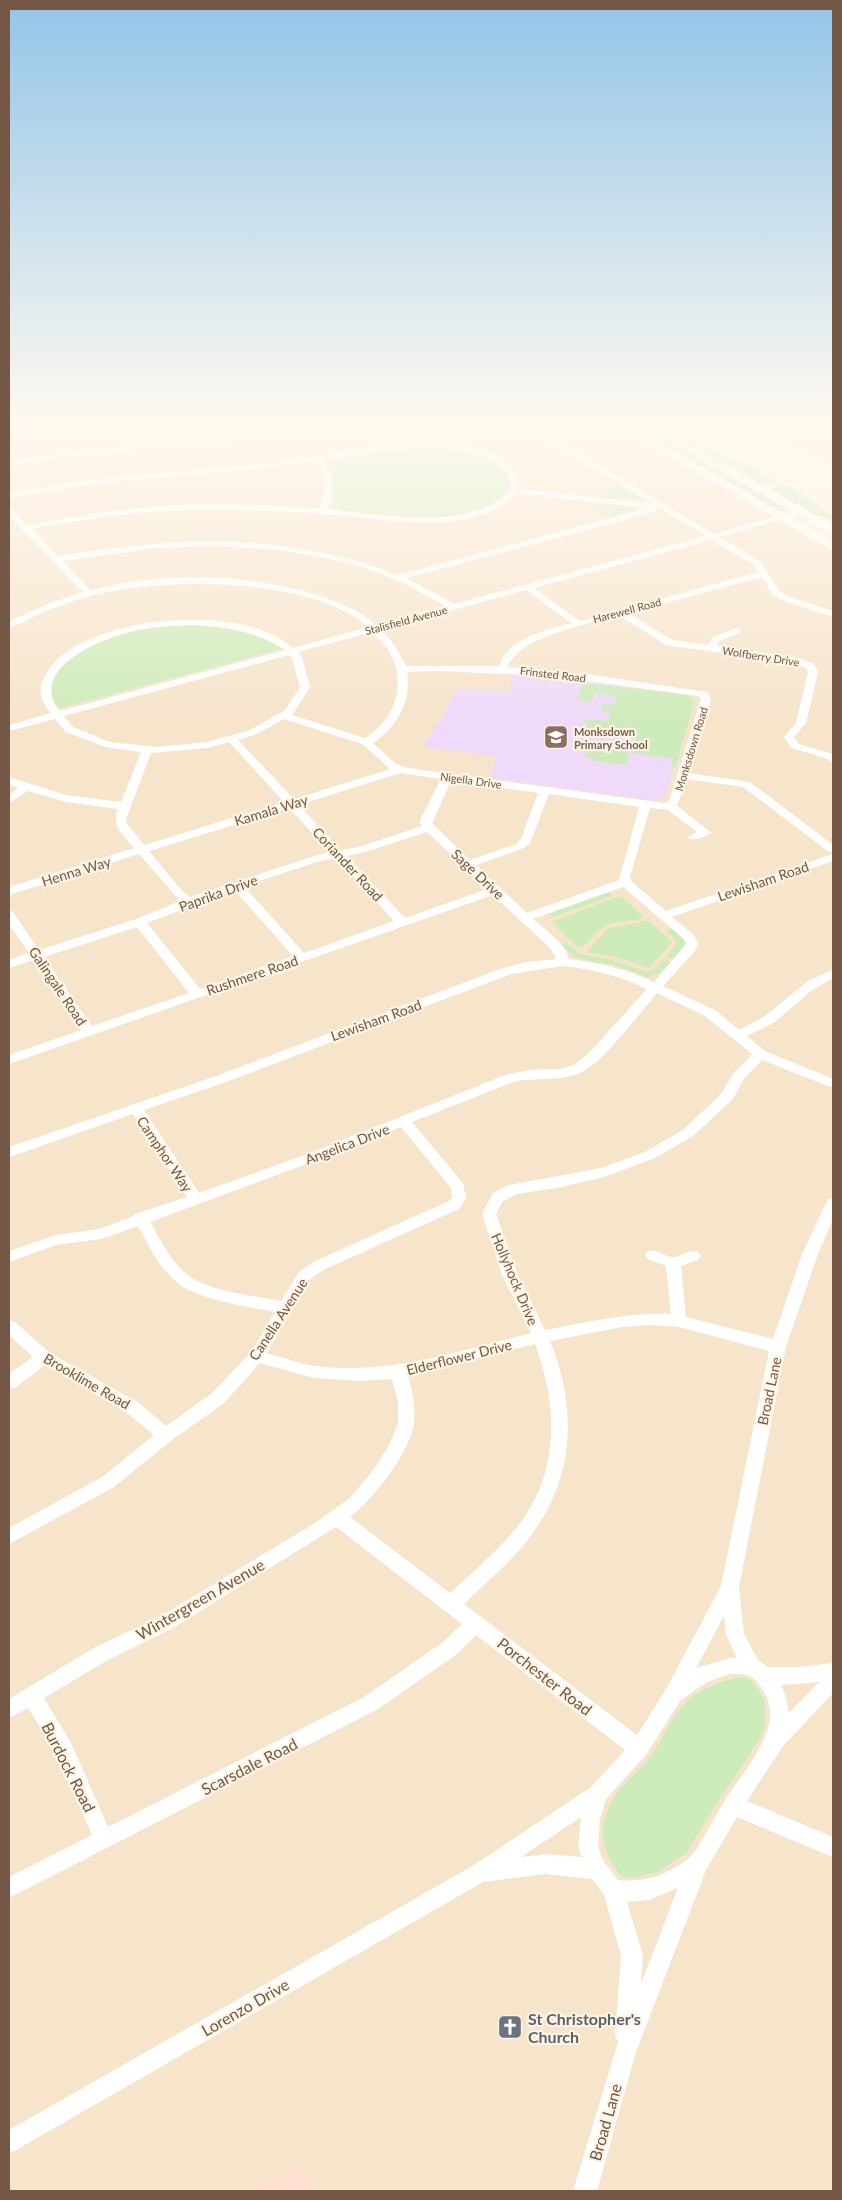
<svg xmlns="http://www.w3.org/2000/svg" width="842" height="2200" viewBox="0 0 842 2200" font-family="Lato,sans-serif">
<rect width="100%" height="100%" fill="#fef2dd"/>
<!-- residential -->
<g fill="#f6e4cb">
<path d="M165 418H600L833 545V2191H313L298 2164 253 2191H9V435Z"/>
<path d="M652 418H833V464L767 435 718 447Z"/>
</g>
<!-- commercial -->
<path fill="#ffdfd0" d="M298 2164 313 2191H253Z"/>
<!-- education -->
<path fill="#efdaf9" d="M512 673 687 695 695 700 665 796 653 800 489 778 497 757 425 747 424 743 439 723 457 689 509 691Z"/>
<!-- green -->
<g fill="#ceebbb">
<path d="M615 418H629L789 510 779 512Z"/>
<path d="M687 438 740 462 741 464 726 465 687 443 685 440Z"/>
<path d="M432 448C456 450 498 452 510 478L507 492C480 526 408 516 370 513 358 512 342 513 331 508 337 489 336 478 326 460L382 452Z"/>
<path d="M744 466 752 467 779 484 763 486 735 470Z"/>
<path d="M618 485 644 500 598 497Z"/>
<path d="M782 486C797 487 822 508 833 518V521L813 514 770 490Z"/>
<path d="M595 503 637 507 638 509 603 518Z"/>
<path d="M193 625C224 627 254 631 280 647V649L56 709C54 704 50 699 50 695 49 659 104 637 132 631 153 626 173 625 193 625Z"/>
<path d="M583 683 687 695 695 700 675 768 671 767 673 759 632 753 636 738 602 734 601 736H585L587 724 584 723 586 719 608 721 611 712 601 711 603 704 614 705 617 696 595 693 592 702 576 700Z"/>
<path d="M598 748 629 752 626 765 593 761V758L585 757 588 749 597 751Z"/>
<path d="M608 892 613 896 553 917 549 913Z"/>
<path d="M620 896 640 913 643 918C630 923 615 919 603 927 594 932 588 946 579 948L551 922Z"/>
<path d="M647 921 650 922 672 942 649 968 616 957 586 952 609 928Z"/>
<path d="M672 928 685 942V946L673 959 666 957 677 944 675 939 666 931Z"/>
<path d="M566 942 580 954 612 960 648 972 653 971 664 959 671 962 660 973 648 977 613 965 577 958 560 945Z"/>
<path d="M734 1678H748L755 1684 763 1697 766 1715 763 1734 721 1797 686 1853 658 1872 632 1878 621 1876C602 1853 597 1831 611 1802 619 1786 640 1771 651 1756 662 1740 670 1719 684 1704 697 1690 716 1684 734 1678Z"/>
</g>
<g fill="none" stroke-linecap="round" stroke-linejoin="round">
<!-- street -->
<g fill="#fff" fill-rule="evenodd">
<path d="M377 418H400L396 420 230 441 47 459 9 466V462L47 455 230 437Z"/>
<path d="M453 418 486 420 492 418 494 421 527 429 553 438 714 534 803 509 807 512 720 537 761 562 780 591 787 596 833 611V617L781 600 773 595 762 577 629 613 672 640 708 645 712 637 737 628 740 629V633L719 641 717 646 800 658 814 664 818 672 806 723 794 737 799 744 833 754V763L825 758 791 748 784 737 796 723 808 672 806 668 794 663 666 645 620 616C590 624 520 635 508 667L586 674 707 692 711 699 689 773 750 782 833 845V853L829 852 743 787 687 779 677 806 712 833 698 839H690L688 837 697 832 668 810 650 808 630 877 631 881 666 911 833 854V861L672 917 694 935 698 944 695 951 663 986 715 1010 739 1030 765 1016 809 980 833 970V978L811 991 775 1022 747 1036 765 1051 833 1079V1088L762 1060 743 1080 733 1099 693 1136 655 1158 604 1177 561 1187 517 1194 503 1201 496 1214 518 1275 545 1330C587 1322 628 1312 671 1314L666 1266 648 1259 645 1255 648 1251C658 1248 665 1258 675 1257 684 1255 689 1249 698 1252L701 1256 698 1260 681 1266 686 1317 773 1339 802 1254 826 1203 828 1199 833 1198V1219L818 1254 786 1347 739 1587 744 1634 758 1660 768 1667H799L833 1663V1693L783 1746 747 1801 833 1837V1857L737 1817 706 1870 636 2052 597 2191H573L618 2042 615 2036 621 1956 604 1895 592 1879 545 1874 483 1882 9 2154V2130L474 1865 591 1787 625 1750 476 1635 457 1654 378 1709 9 1898V1877L92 1835 57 1755 28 1708 9 1718V1699L92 1649 161 1616 315 1523 350 1498 374 1469 389 1445 398 1424V1403L392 1379 362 1381 314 1378 260 1363 224 1403 172 1440 114 1487 9 1544V1528L102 1477 154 1435 127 1413 45 1365 15 1388 9 1389V1374L33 1357 9 1335V1320L15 1322 50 1353 139 1403 166 1426 212 1393 251 1352 275 1312C246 1306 193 1300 172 1278 157 1264 148 1244 138 1226L101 1239 56 1245 9 1262V1251L56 1235 100 1229 133 1216 135 1214 187 1197 133 1114 9 1157V1147L216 1076 503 968 527 962 556 959 550 948 493 895 9 1064V1055L81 1030 34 960 9 968V960L29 953 9 924V911L13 912 39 950 136 919 180 901 139 854 9 895V887L134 848C123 834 111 828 118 809L66 802 28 791 9 803V795L18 788 9 784V777L66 795 121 802 141 752 105 747 66 732 55 719 9 731V725L51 713C38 698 37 686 49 669 89 614 244 602 293 648L368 627C310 575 158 577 87 597 71 602 55 607 40 614 30 618 19 625 9 628V621L50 603 83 592 9 516V508L12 509 27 525C86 514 145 505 205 504 243 504 281 506 319 508 327 492 325 476 316 461 214 477 110 476 9 499V494C95 474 182 473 270 463 331 456 393 438 455 445L480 424ZM489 425C552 437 597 470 651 503L519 489C521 460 486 451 463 447ZM427 448C454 450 513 452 511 490 505 495 499 501 492 504 442 529 380 514 327 509 336 492 333 476 323 460L384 451ZM517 494 647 508 398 575C283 531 178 537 58 556L32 529C89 518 147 510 205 510 244 509 284 511 323 514 379 518 445 535 499 508 505 504 511 498 517 494ZM658 507 705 536 454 604 407 578 651 513ZM711 540 755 566 758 572 580 621 534 588ZM210 546C276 548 343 555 405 584 418 591 432 599 445 606L376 625C364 613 345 605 329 599 255 573 168 570 91 590L63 561 158 548ZM526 590 571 623C544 631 509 637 499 666H406L393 643 381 630ZM192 625C225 627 257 631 285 650L60 711C28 672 93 642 123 634 145 627 169 626 192 625ZM372 632C377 638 384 643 388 650 408 680 396 720 365 738L292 715 310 687 302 657 298 652ZM289 655 292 658 300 687 285 710 250 730 207 742 157 747 110 742 73 727 64 716ZM439 671 550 676 699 696 701 699 669 801 664 803 408 768 396 764 373 743C397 729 412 699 407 672ZM284 719 362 744 390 769 294 799 238 740 257 734ZM229 742 284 802 144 845 127 824 126 819 151 753 207 748ZM400 773 441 779 421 818 420 823 422 826 359 847 341 850 299 805ZM451 781 538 793 521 839 516 844 470 860 432 823ZM549 794 639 807 619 880 527 913 476 865 524 848 530 843ZM289 808 330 852 314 856 190 897 184 893 149 851ZM427 832 487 889 405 918 347 856 365 852ZM336 858 394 921 304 953 244 886 320 861ZM623 887 684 939 686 944 654 982C626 969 599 963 569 959 566 943 544 929 533 919ZM234 890 293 956 200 989 147 923ZM137 927 189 993 92 1026 44 957ZM563 966C595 970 618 975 647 989L588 1054 574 1065 559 1069 528 1070 505 1075 310 1153 199 1193 144 1110 226 1082 511 974ZM657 993 705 1016 752 1054 732 1075 722 1093 683 1130 645 1152 601 1168 509 1185 493 1193 482 1214 502 1275 531 1333C459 1351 390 1375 315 1366 299 1364 283 1357 267 1353L309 1280 323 1270 459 1209 466 1198 463 1183 412 1122 513 1082C535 1077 562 1082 582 1072 602 1063 641 1012 657 993ZM401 1127 451 1188 452 1197 449 1201 313 1262 299 1272 281 1301C252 1295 208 1292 185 1273 170 1260 160 1239 150 1222L320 1159ZM649 1325 679 1327 769 1351 721 1586 665 1691 637 1735 464 1604C485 1583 508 1565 526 1542 575 1482 578 1410 550 1341L622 1327ZM535 1344C559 1409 560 1477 513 1532 494 1554 471 1573 450 1593L350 1517C372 1501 412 1450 414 1422 416 1406 412 1391 408 1376ZM336 1527 462 1624 443 1642 364 1697 108 1827 71 1743 44 1698 106 1661 173 1628ZM724 1616 726 1635 737 1658H730L696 1668ZM730 1674C749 1674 754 1675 764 1692 786 1728 743 1770 725 1800 717 1812 698 1851 689 1858 668 1875 645 1883 618 1880L604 1862 598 1847 600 1819 606 1799 646 1755 680 1701 707 1682ZM819 1682 789 1713 785 1694 781 1685ZM581 1817 578 1847 582 1857 545 1854 521 1857ZM678 1888 641 1984 643 1956 627 1902 649 1900Z"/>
<path d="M734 422H737V426L709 431 674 442 670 440 704 427Z"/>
<path d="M822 431 833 434V439L822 435Z"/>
</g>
<!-- secondary -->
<g fill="#fff" fill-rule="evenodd">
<path d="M85 418H121L115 421 9 433V427Z"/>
<path d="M603 418H617L833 542V551Z"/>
<path d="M729 466 833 525V534L725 473 723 470Z"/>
</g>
</g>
<!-- sky -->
<linearGradient id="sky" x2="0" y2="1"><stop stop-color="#92c5e8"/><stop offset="0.58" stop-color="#fff9f0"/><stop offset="1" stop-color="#fff9f0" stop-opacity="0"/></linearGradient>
<rect width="842" height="726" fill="url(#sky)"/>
<!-- icons -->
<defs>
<symbol id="school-square" viewBox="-11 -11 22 22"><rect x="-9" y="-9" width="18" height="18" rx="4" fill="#8d6e63" stroke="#fff5e5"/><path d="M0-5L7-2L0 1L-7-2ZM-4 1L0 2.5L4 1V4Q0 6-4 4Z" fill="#fff"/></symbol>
<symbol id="church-square" viewBox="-11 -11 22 22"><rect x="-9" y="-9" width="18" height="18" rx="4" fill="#6b7280" stroke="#fff5e5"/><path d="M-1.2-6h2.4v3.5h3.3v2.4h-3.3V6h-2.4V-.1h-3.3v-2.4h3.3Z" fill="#fff"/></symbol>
</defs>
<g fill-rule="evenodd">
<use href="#school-square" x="542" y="723" width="28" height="28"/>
<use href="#church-square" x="496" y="2013" width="28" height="28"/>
</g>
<g text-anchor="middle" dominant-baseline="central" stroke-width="4.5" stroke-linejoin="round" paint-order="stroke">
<!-- far-street labels -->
<g font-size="11" fill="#745744" stroke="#fff5e5">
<text transform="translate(627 610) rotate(-15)">Harewell Road</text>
<text transform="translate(406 620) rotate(-15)">Stalisfield Avenue</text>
<text transform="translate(761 656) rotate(9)">Wolfberry Drive</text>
<text transform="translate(553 674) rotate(7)">Frinsted Road</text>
<text transform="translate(691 749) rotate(-73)">Monksdown Road</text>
<text transform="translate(471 780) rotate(8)">Nigella Drive</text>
</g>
<!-- far-education labels -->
<g font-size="11" font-weight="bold" fill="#785e54" stroke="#fff5e5" text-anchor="start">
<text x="574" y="731">Monksdown<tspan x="574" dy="13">Primary School</tspan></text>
</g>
<!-- street labels -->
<g font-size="14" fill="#745744" stroke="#fff5e5">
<text transform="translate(271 810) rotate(-17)">Kamala Way</text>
<text transform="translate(348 864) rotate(47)">Coriander Road</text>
<text transform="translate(76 871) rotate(-17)">Henna Way</text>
<text transform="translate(478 874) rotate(43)">Sage Drive</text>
<text transform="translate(763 881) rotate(-19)">Lewisham Road</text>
<text transform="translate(218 893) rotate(-20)">Paprika Drive</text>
<text transform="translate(252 975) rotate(-19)">Rushmere Road</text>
<text transform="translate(58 986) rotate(56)">Galingale Road</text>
<text transform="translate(376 1020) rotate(-20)">Lewisham Road</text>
<text transform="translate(347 1144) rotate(-21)">Angelica Drive</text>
<text transform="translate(165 1154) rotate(56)">Camphor Way</text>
<text transform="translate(515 1279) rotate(67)">Hollyhock Drive</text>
<text transform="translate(278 1319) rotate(-57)">Canella Avenue</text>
<text transform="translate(459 1357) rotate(-14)">Elderflower Drive</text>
<text transform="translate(87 1381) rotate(30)">Brooklime Road</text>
<text transform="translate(769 1391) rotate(-78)">Broad Lane</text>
</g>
<!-- near-street labels -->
<g font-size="16" fill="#745744" stroke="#fff5e5">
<text transform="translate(200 1599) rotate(-30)">Wintergreen Avenue</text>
<text transform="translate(545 1676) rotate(38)">Porchester Road</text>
<text transform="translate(249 1766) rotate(-27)">Scarsdale Road</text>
<text transform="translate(69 1767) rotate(63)">Burdock Road</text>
<text transform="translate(245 2007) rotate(-30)">Lorenzo Drive</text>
<text transform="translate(605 2122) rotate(-74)">Broad Lane</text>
</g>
<!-- near-worship labels -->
<g font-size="16" font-weight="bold" fill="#5b616d" stroke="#fff5e5" text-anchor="start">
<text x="528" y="2018">St Christopher's<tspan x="528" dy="18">Church</tspan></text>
</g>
</g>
<!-- border -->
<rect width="842" height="2200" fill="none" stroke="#745744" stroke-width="20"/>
</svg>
